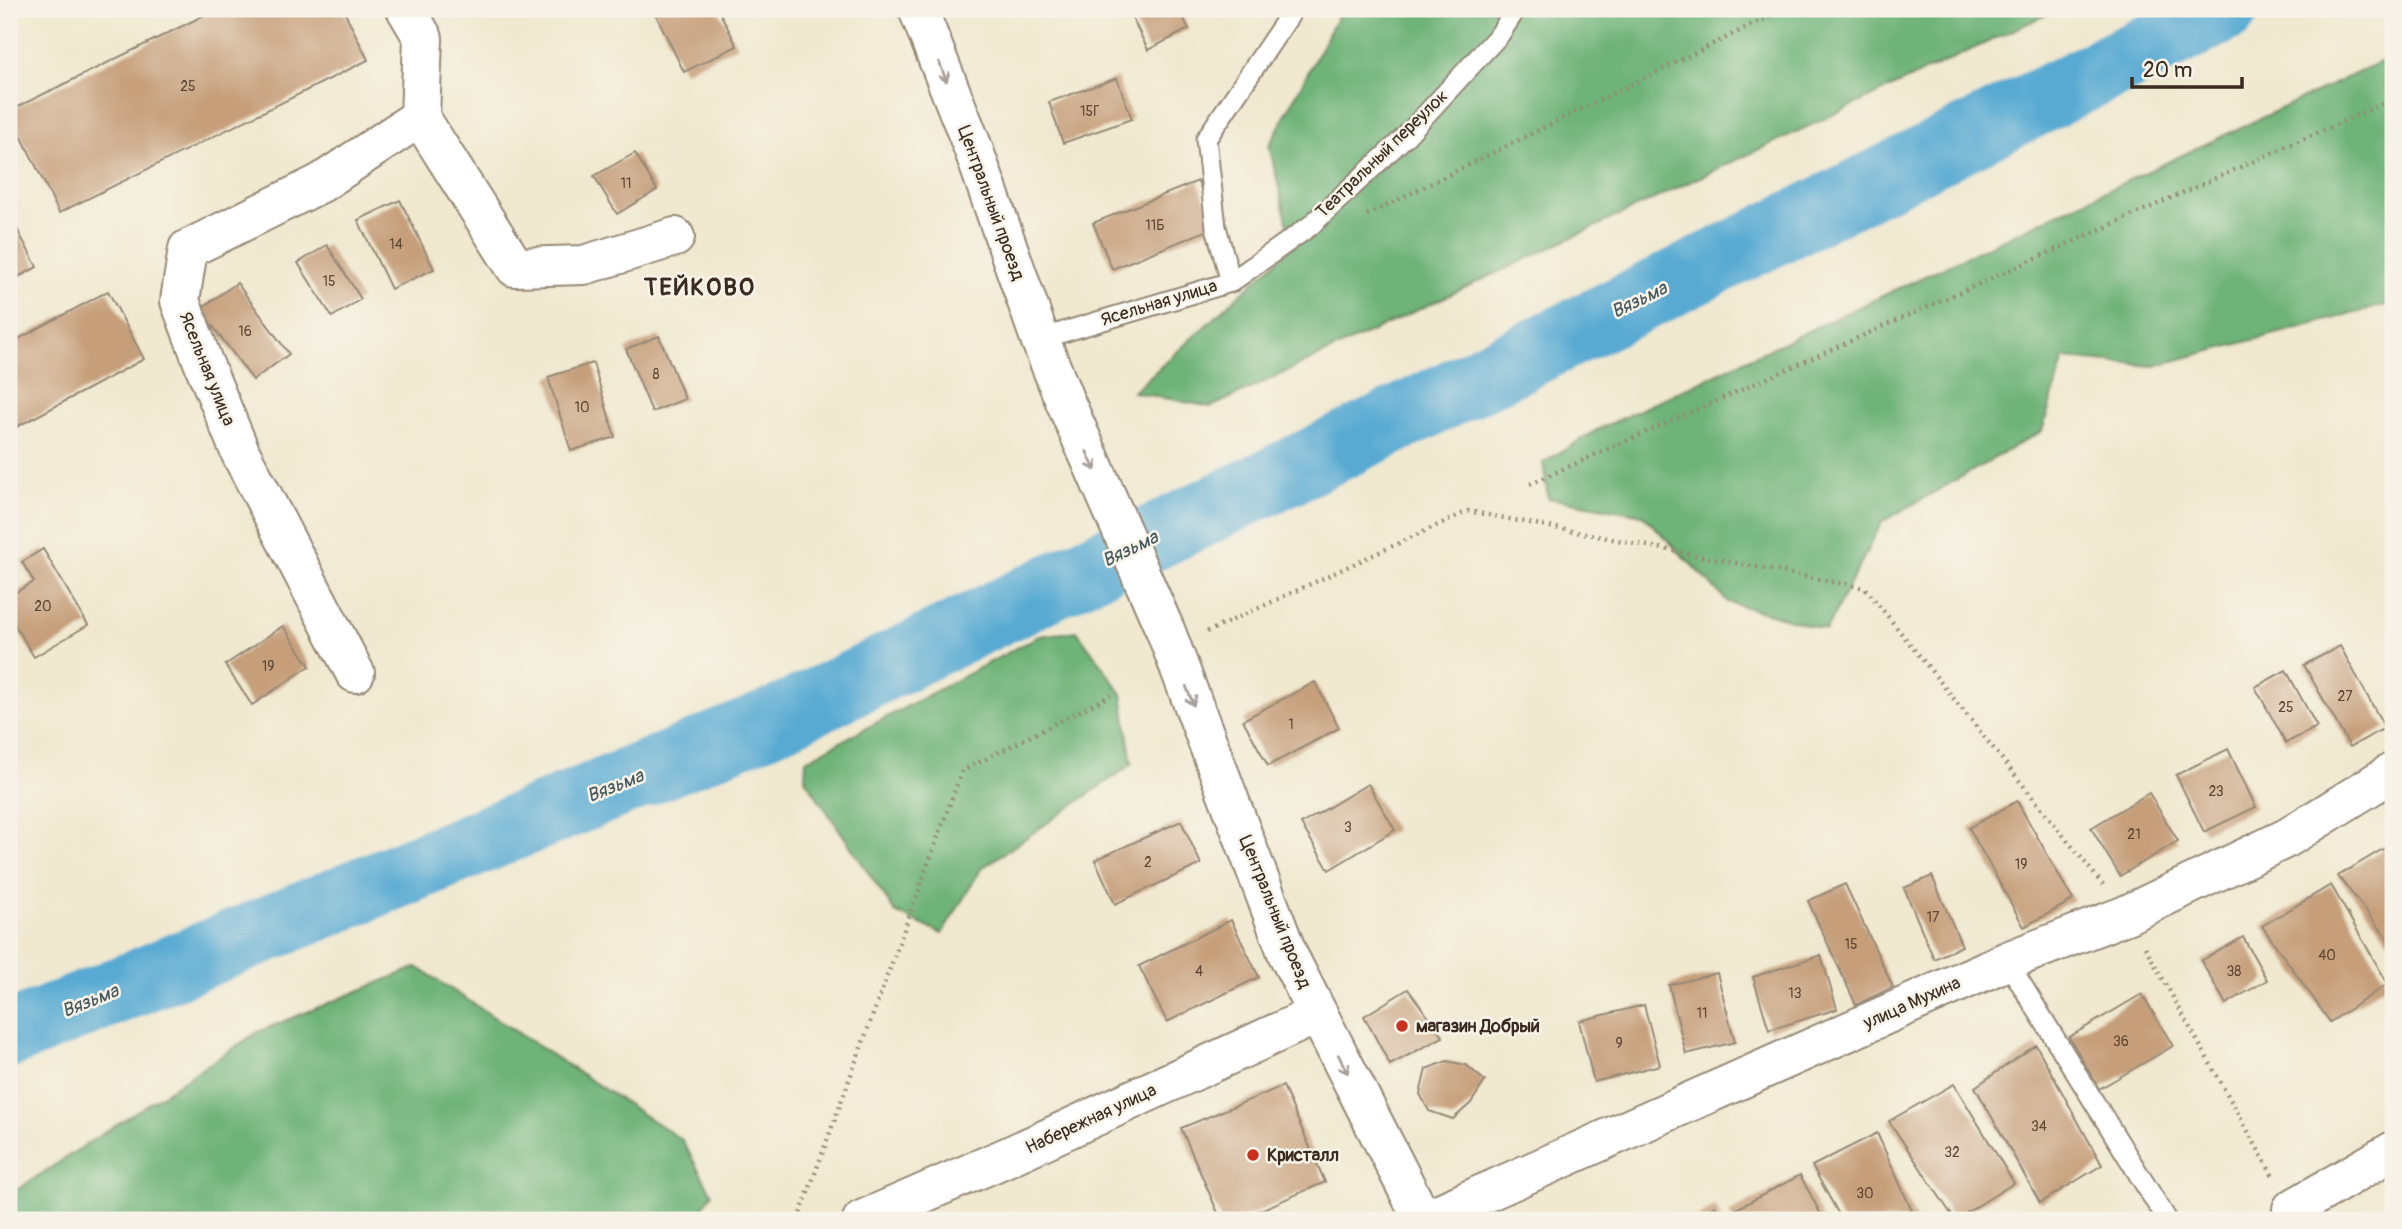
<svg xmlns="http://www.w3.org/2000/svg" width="2402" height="1229" viewBox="0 0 2402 1229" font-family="Pangolin,sans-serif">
<rect width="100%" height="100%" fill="#f7f3e8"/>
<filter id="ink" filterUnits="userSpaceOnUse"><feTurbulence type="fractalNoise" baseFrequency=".0143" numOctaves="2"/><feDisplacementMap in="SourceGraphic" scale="14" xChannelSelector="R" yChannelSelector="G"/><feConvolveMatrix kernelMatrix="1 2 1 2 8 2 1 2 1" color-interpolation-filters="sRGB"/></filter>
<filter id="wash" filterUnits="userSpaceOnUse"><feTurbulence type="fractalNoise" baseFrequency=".00686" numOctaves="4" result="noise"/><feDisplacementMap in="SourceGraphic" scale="28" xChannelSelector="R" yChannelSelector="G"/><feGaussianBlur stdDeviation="1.57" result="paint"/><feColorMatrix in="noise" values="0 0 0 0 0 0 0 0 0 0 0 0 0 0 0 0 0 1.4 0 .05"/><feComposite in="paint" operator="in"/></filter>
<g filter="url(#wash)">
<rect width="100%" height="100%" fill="#f0e8cf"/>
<!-- forest -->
<g fill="#6eb378" stroke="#546e4b" stroke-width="2">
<path d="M1345 9H2058L1211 407 1133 392 1293 246 1269 146 1339 14Z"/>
<path d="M2393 56V303L2154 366 2064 358 2042 431 1882 522 1826 630 1728 602 1643 515 1548 498 1543 463 1595 431Z"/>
<path d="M1077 631 1122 694 1132 764 981 869 942 934 895 912 805 779 806 760 1039 636Z"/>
<path d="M417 967 682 1140 712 1194 694 1220H9V1195L258 1032Z"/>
</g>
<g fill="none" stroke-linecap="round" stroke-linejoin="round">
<!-- river -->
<path stroke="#58aad3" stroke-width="66" d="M9 1035 785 716 1425 406 2226 9"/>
</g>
<g id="blocks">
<!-- building -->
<g fill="#c69f7a">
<path d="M217 9H343L368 60 59 213 9 111Z"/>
<path d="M653 9H718L737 46 684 72Z"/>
<path d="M1128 9H1179L1189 29 1148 50Z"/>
<path d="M1117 78 1132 119 1063 143 1049 102Z"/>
<path d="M635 153 657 190 617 214 594 176Z"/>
<path d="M1198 181 1216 227 1112 269 1093 223Z"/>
<path d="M400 200 434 269 391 289 358 220Z"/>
<path d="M9 214 37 267 9 282Z"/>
<path d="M327 245 361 299 332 317 298 263Z"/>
<path d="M237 283 289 354 253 380 200 309Z"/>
<path d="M108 291 144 359 9 431V344Z"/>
<path d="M659 336 685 399 652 412 626 349Z"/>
<path d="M593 363 615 437 571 451 548 377Z"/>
<path d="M43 549 88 625 34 657 9 615V596L34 582 22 562Z"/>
<path d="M283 626 310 666 252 705 225 665Z"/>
<path d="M2340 646 2385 728 2350 747 2304 665Z"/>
<path d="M2286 670 2317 727 2286 743 2255 687Z"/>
<path d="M1315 682 1339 728 1268 766 1243 720Z"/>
<path d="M2228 749 2256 807 2204 832 2176 775Z"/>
<path d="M1368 784 1395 830 1329 870 1301 824Z"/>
<path d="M2149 793 2178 841 2120 876 2091 828Z"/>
<path d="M2017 801 2073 900 2024 927 1969 828Z"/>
<path d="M1181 821 1201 864 1115 904 1095 860Z"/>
<path d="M2393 843V945L2338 876Z"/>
<path d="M1932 876 1962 946 1934 959 1904 888Z"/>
<path d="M1845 884 1893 987 1856 1005 1808 901Z"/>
<path d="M2331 885 2388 984 2330 1022 2262 926Z"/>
<path d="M1231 920 1259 977 1167 1022 1139 966Z"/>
<path d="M2243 937 2267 980 2226 1004 2201 961Z"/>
<path d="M1821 955 1837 1009 1769 1030 1753 977Z"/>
<path d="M1717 973 1735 1042 1686 1054 1669 985Z"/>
<path d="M1408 989 1443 1037 1390 1065 1364 1016Z"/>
<path d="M2142 994 2173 1046 2099 1089 2069 1037Z"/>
<path d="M1644 1005 1660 1065 1594 1082 1579 1021Z"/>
<path d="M2036 1045 2102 1165 2040 1203 1975 1087Z"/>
<path d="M1447 1061 1466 1065 1485 1081 1471 1103 1453 1119 1429 1111 1420 1094 1426 1069Z"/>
<path d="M1954 1084 2014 1183 1955 1220 1889 1121Z"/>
<path d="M1283 1086 1325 1182 1238 1220H1221L1181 1128Z"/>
<path d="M1877 1133 1916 1220H1842L1812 1166Z"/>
<path d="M1800 1175 1824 1220H1733L1729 1213Z"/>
<path d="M1715 1206 1722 1220H1693Z"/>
</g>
</g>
</g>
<g filter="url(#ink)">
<use href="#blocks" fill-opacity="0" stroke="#968976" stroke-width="2"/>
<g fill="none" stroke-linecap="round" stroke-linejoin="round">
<defs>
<g id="lane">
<path d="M1231 282 1310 226 1406 136 1500 34 1516 9"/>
<path d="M1040 339 1231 282 1216 227 1206 139 1289 16 1288 9"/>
<path d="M2007 961 2167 1220"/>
</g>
<g id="street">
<path d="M420 117 515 267 584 265 675 237"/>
<path d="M355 673 241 454 203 362 180 301 188 249 321 183 420 117 423 38 406 9"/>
<path d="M2292 1209 2393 1151"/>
<path d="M862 1220 1007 1157 1318 1014"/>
<path d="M1424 1220 2007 961 2126 915 2287 838 2393 772"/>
</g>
<path id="secondary" d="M918 9 973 148 1040 339 1064 399 1166 632 1288 955 1423 1220"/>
</defs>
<!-- lane casing -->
<use href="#lane" stroke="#968976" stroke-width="23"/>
<!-- street casing -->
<use href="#street" stroke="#968976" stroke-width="42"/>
<!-- secondary casing -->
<use href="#secondary" stroke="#968976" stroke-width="42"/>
<!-- path -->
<g stroke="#968976" stroke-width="4.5" stroke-dasharray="2 5" stroke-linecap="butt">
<path d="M1367 215 1784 9"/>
<path d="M1530 484 2393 99"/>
<path d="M1207 632 1468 511 1865 588 2103 885"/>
<path d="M2145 947 2274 1178"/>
<path d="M798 1220 962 771 1111 695"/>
</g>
<!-- lane -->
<use href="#lane" stroke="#fff" stroke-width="19"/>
<!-- street -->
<use href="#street" stroke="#fff" stroke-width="38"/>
<!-- secondary -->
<use href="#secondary" stroke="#fff" stroke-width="38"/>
</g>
<!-- one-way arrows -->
<defs><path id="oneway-shaft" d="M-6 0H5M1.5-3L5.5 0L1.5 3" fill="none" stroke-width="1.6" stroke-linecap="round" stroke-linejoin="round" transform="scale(1.75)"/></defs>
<g stroke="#a79f9a">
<use href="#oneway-shaft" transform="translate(943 72) rotate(69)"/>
<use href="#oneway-shaft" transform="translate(1091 461) rotate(66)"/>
<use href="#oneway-shaft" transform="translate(1190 696) rotate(69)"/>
<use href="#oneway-shaft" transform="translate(1343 1064) rotate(63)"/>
</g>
</g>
<!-- markers -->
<g fill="#c8321e" stroke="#f7f3e8" stroke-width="2.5">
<circle cx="1402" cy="1026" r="7"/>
<circle cx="1253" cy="1155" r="7"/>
</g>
<g text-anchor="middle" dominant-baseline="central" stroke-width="5" stroke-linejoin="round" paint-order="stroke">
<!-- number labels -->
<g font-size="14" fill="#5e4735">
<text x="188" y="86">25</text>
<text x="1090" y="111">15Г</text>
<text x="626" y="183">11</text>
<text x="1155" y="225">11Б</text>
<text x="396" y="244">14</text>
<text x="329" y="281">15</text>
<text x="245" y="331">16</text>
<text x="656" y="374">8</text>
<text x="582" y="407">10</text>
<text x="43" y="606">20</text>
<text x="268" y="666">19</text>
<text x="2345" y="696">27</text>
<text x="2286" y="707">25</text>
<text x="1291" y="724">1</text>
<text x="2216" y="791">23</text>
<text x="1348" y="827">3</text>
<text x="2134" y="834">21</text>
<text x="1148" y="862">2</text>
<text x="2021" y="864">19</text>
<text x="1933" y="917">17</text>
<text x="1851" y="944">15</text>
<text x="2327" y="955">40</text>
<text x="1199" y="971">4</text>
<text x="2234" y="971">38</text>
<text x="1795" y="993">13</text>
<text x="1702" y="1013">11</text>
<text x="2121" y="1041">36</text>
<text x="1619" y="1043">9</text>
<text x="2039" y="1126">34</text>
<text x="1952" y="1152">32</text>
<text x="1865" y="1193">30</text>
</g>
<!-- street labels -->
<g font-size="18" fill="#3b2a1e" stroke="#f7f3e8">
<text transform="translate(1382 154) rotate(-44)">Театральный переулок</text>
<text transform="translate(991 203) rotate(70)">Центральный проезд</text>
<text transform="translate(1159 303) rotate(-17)">Ясельная улица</text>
<text transform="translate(207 369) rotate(68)">Ясельная улица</text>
<text transform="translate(1275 912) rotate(68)">Центральный проезд</text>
<text transform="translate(1912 1003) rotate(-24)">улица Мухина</text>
<text transform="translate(1091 1119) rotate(-25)">Набережная улица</text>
</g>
<!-- poi labels -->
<g font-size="18" font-weight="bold" fill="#3b2a1e" stroke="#f7f3e8" text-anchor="start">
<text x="1416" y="1026">магазин Добрый</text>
<text x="1267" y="1155">Кристалл</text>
</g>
<!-- water labels -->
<g font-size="19" font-style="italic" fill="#45575d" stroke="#f7f3e8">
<text transform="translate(1639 300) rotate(-26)">Вязьма</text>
<text transform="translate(1130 549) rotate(-26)">Вязьма</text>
<text transform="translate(615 786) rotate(-22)">Вязьма</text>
<text transform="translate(90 1001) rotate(-22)">Вязьма</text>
</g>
<!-- district labels -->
<g font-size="24" font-weight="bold" letter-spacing="2" fill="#3b2a1e" stroke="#f7f3e8">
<text x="700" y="287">ТЕЙКОВО</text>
</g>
</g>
<!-- margin -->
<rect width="2402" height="1229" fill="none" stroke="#f7f3e8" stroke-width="35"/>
<!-- scale -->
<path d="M2132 77v10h110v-10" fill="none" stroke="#3b2a1e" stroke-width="3.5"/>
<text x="2143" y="77" font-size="21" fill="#3b2a1e" stroke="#f7f3e8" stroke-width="5" paint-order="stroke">20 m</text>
</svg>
